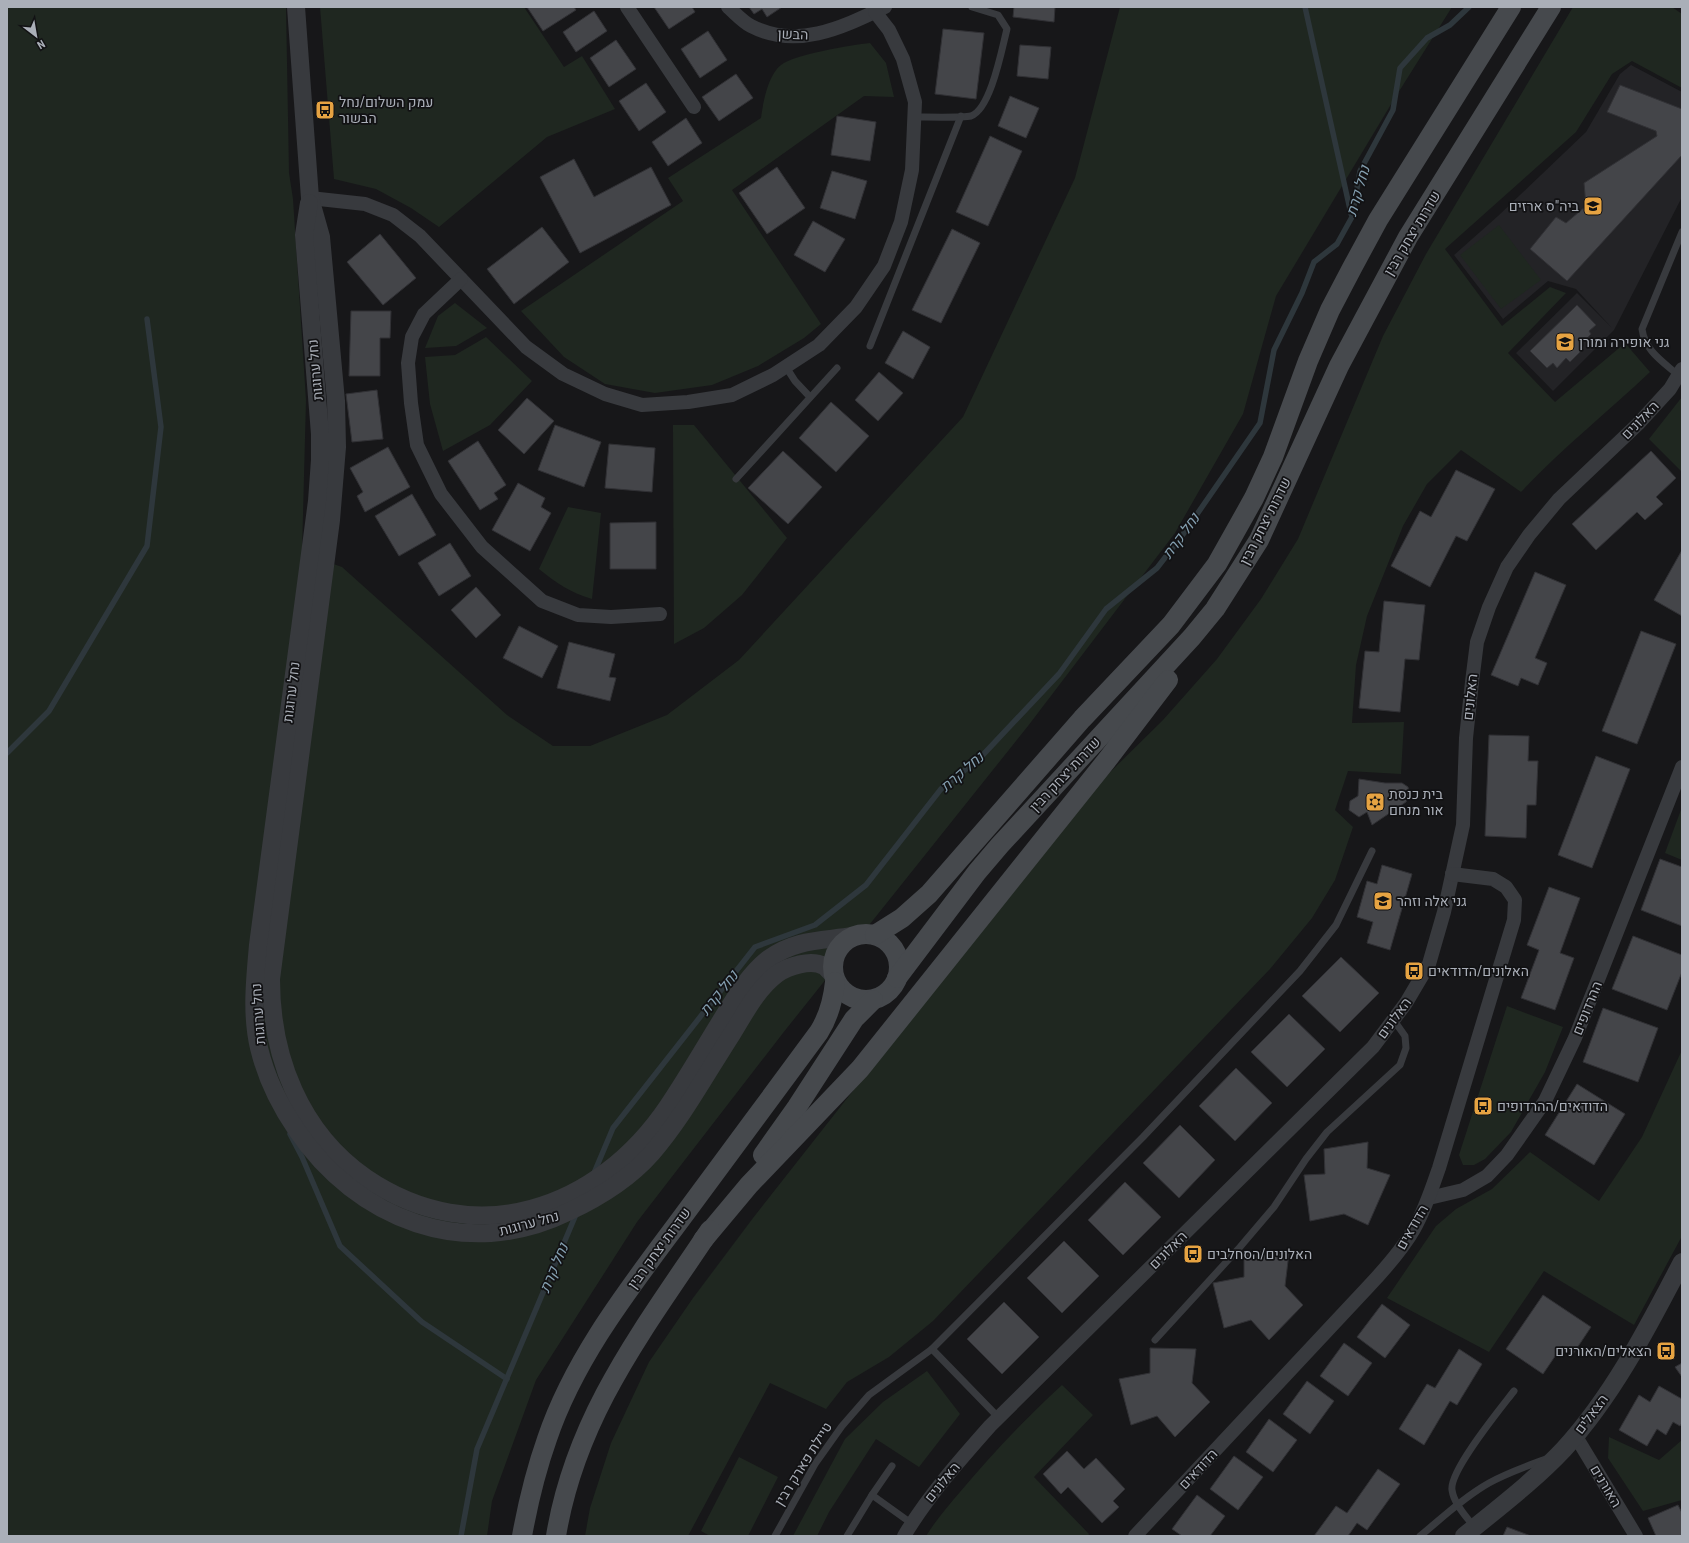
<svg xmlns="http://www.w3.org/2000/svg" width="1689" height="1543" viewBox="0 0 1689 1543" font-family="'Roboto Condensed',Heebo,sans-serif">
<rect width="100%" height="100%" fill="#171719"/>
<!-- built -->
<path fill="#232326" d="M1631 65 1682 92V197L1614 330 1553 391 1516 353 1577 293 1612 328 1576 289 1548 281 1503 319 1454 255 1498 216 1586 132 1620 74Z"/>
<!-- green -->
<g fill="#1f2720">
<path d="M7 7H286L289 173 293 199 306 400 302 553 342 567 507 715 553 746H590L667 715 739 660 963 417 1075 178 1120 7H1452L1393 101 1276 296 1243 414 1175 533 1028 726 783 1033 637 1222 536 1380 492 1501 487 1536H7Z"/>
<path d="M320 7H524L564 67 582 56 615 109 547 137 439 227 411 208 376 189 334 179Z"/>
<path d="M1573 7H1672L1682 14V88L1632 61 1612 74 1576 132 1445 249 1502 326 1550 287 1566 293 1508 353 1555 402 1625 343 1650 372C1608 412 1561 449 1521 492L1461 450 1427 484 1403 526 1367 616 1356 665 1352 723 1404 722 1401 774 1348 771 1335 810 1353 827 1335 880 1312 918 1270 969 933 1321 889 1357 847 1382 826 1409 770 1383 688 1536H585L590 1508 611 1443 649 1362 693 1298 753 1218 1025 872 1095 787 1163 720 1217 659 1261 599 1298 539 1383 336 1426 254Z"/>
<path d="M870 43 886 63 894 97 864 96 732 190 821 324 804 338 758 366 712 385 655 393 605 384 564 357 521 311 683 201 668 178 761 118C763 103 768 75 781 65 795 54 852 45 870 43Z"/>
<path d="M1499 225 1541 280 1501 309 1460 255Z"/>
<path d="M455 303 487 328 456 346 425 348 438 316Z"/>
<path d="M486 337 532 381 490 425 443 451 430 404 425 357 455 355Z"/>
<path d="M1682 397V472L1649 439Z"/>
<path d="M673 425H694L787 538 742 595 704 628 674 644Z"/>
<path d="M568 507 601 513 592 599C571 593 556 583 539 569Z"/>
<path d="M1682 807V860L1665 853Z"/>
<path d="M1507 1006 1563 1027 1545 1072 1511 1132 1485 1159 1474 1165H1463L1459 1155Z"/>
<path d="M1682 1050V1236L1634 1325 1544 1271 1489 1352 1387 1298 1436 1226 1456 1209 1492 1189 1530 1152 1599 1201 1642 1137Z"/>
<path d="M927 1371 960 1414 919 1467 876 1439 829 1512 817 1536H793L845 1439 883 1402Z"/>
<path d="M1062 1385 1093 1415 1034 1477 1089 1534 1088 1536H926C936 1520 948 1506 960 1492 992 1454 1025 1419 1062 1385Z"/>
<path d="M1609 1437 1659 1460 1682 1440V1500L1643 1511 1608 1458Z"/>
<path d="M739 1457 778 1477 748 1536H710L701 1531Z"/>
</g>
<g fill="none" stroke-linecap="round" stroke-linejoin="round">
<!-- stream -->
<g stroke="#2e373c" stroke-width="5.5">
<path d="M1305 7 1351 214"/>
<path d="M7 753 49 711 147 546 161 427 147 319"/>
<path d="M290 1134 302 1157 340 1246 422 1322 507 1379"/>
<path d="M594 1173 613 1128 755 947 815 925 866 885 941 789 980 758 1059 674 1106 609 1157 568 1184 533 1260 423 1274 350 1302 293 1314 262 1337 244 1352 217 1360 171 1393 110 1400 68 1427 38 1450 25 1469 7"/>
<path d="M461 1536 477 1449 577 1212"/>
</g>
</g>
<!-- building -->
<g fill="#444549" stroke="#313135">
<path d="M527 7H574L576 10 543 31Z"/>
<path d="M654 7H692L695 12 669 29Z"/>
<path d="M749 7H782L767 17 762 9 754 14Z"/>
<path d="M1014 7H1055L1054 22 1013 17Z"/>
<path d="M594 11 607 31 576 52 563 32Z"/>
<path d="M943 29 984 33 976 99 935 94Z"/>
<path d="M708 31 727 60 700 78 681 49Z"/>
<path d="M616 40 636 69 609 87 590 58Z"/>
<path d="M1020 45 1051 47 1048 79 1017 76Z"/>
<path d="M736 74 753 98 719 121 702 97Z"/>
<path d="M646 83 666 112 639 131 619 101Z"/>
<path d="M1620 85 1682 109V155L1567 281 1530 249 1556 217 1566 223 1586 206 1584 183 1657 136 1656 131 1607 112Z"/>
<path d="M1010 96 1039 108 1026 138 998 126Z"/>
<path d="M837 116 876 122 870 161 831 155Z"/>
<path d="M686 118 702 143 668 166 652 142Z"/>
<path d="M990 136 1022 151 988 226 956 212Z"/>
<path d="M574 159 594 197 651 167 671 205 580 253 540 177Z"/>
<path d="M777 167 805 208 767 234 739 193Z"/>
<path d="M832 171 867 181 855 219 820 208Z"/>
<path d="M813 221 845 239 825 272 794 255Z"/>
<path d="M542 227 569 262 514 304 487 269Z"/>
<path d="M952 229 980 243 941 323 912 310Z"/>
<path d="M380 234 416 278 383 305 347 262Z"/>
<path d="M1577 305 1596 325 1589 331 1591 334 1581 344 1584 348 1570 362 1566 358 1557 368 1553 363 1547 368 1530 351Z"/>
<path d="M351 311H391L390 338H380V376H349Z"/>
<path d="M903 331 930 347 913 379 885 363Z"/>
<path d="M879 372 903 393 878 421 855 400Z"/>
<path d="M377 390 383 439 352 442 346 394Z"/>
<path d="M527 398 554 421 524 454 498 430Z"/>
<path d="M831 402 869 436 836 472 799 438Z"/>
<path d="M555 425 601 442 584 487 538 470Z"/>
<path d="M478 441 506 485 494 493 498 499 480 510 448 461Z"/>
<path d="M609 444 655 448 652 492 605 488Z"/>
<path d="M388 447 410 487 365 512 357 496 363 492 350 468Z"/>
<path d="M783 451 822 487 788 524 748 488Z"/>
<path d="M1651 451 1676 478 1656 497 1663 504 1645 520 1637 512 1596 550 1572 524Z"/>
<path d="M1456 470 1495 489 1467 541 1456 536 1430 587 1391 566 1420 511 1431 517Z"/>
<path d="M518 483 545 498 541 507 551 513 530 551 492 530Z"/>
<path d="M412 494 436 535 399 556 375 516Z"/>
<path d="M656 522V569H610V523Z"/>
<path d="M450 543 471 576 439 596 418 563Z"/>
<path d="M1682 550V616L1654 600Z"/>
<path d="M1535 572 1566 585 1535 658 1547 663 1538 685 1521 678 1518 686 1491 675Z"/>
<path d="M476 587 501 615 476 638 451 610Z"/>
<path d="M1384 601 1425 605 1419 660 1405 659 1400 712 1359 708 1365 651 1379 652Z"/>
<path d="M519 626 558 646 542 678 503 658Z"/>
<path d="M1641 631 1676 644 1637 744 1602 731Z"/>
<path d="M569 642 615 654 609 677 616 678 610 701 557 688Z"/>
<path d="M1489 735 1529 736 1528 761H1538L1536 805H1527L1526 838 1485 836Z"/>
<path d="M1596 756 1630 769 1592 868 1558 855Z"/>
<path d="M1359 779 1385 783H1402L1408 787 1409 794 1406 802 1372 825 1367 812 1359 817 1349 810 1350 801 1358 796Z"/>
<path d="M1660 859 1682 867V926L1641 910Z"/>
<path d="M1382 865 1412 874 1390 950 1367 943 1373 922 1357 917 1367 881 1377 884Z"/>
<path d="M1549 887 1580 898 1560 953 1574 958 1555 1010 1521 998 1539 950 1527 945Z"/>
<path d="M1633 936 1682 955V972L1667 1010 1612 989Z"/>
<path d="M1341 957 1379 993 1340 1032 1302 996Z"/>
<path d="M1603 1008 1658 1028 1638 1082 1583 1062Z"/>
<path d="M1289 1014 1325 1049 1287 1087 1251 1052Z"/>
<path d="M1236 1068 1272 1103 1235 1141 1199 1106Z"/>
<path d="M1577 1084 1625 1114 1594 1165 1545 1135Z"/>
<path d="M1180 1125 1215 1160 1179 1198 1143 1163Z"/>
<path d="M1368 1142 1367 1168 1390 1175 1368 1225 1344 1214 1310 1221 1304 1175 1325 1174 1324 1149Z"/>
<path d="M1125 1182 1161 1217 1123 1255 1088 1220Z"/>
<path d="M1064 1241 1099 1276 1062 1313 1027 1278Z"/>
<path d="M1244 1251 1289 1253 1285 1286 1303 1305 1269 1340 1251 1320 1224 1328 1213 1283 1244 1277Z"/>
<path d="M1543 1295 1591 1327 1573 1354 1562 1346 1543 1374 1506 1349Z"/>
<path d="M1004 1302 1039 1337 1002 1374 967 1339Z"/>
<path d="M1382 1304 1410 1325 1385 1358 1357 1337Z"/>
<path d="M1344 1343 1372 1363 1348 1396 1320 1376Z"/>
<path d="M1150 1348 1196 1349 1192 1383 1210 1402 1175 1437 1157 1416 1131 1425 1119 1379 1150 1373Z"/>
<path d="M1459 1349 1482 1364 1457 1405 1450 1401 1424 1445 1399 1429 1427 1384 1435 1388Z"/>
<path d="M1682 1363V1377L1675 1367Z"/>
<path d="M1307 1381 1334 1401 1310 1434 1283 1414Z"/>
<path d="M1659 1386 1682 1399V1423L1680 1426 1673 1422 1666 1435 1657 1429 1647 1446 1619 1430 1639 1395 1650 1402Z"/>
<path d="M1269 1419 1297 1440 1273 1472 1246 1452Z"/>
<path d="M1067 1451 1084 1469 1096 1458 1125 1489 1113 1501 1119 1507 1102 1523 1068 1487 1061 1494 1043 1474Z"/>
<path d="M1234 1456 1263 1477 1238 1510 1210 1489Z"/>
<path d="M1378 1469 1400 1484 1367 1530 1357 1523 1348 1536H1314L1336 1506 1347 1513Z"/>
<path d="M1197 1495 1225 1516 1210 1536H1182L1172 1529Z"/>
<path d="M1678 1505 1682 1513V1536H1656L1648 1518Z"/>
<path d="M1507 1527 1531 1536H1503Z"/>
</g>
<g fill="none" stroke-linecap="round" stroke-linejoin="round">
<!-- service -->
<g stroke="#383a3e" stroke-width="7">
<path d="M915 117C926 117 962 118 971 116 991 109 1002 48 1007 29L998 15 972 7"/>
<path d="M870 346 961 116"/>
<path d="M786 367 795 381 810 397"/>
<path d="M1678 375C1662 361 1645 351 1642 329L1682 232"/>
<path d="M736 479 837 368"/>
<path d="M1155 1340 1240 1247 1274 1207 1306 1159 1327 1132 1400 1065 1406 1048 1405 1036 1393 1019"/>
<path d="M932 1349 1143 1137 1300 971 1336 925 1372 851"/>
<path d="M872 1495 911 1523"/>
<path d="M1474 1527C1466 1516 1454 1504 1452 1490 1449 1471 1501 1408 1514 1391"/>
<path d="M775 1536 815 1464 842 1426 869 1395 932 1349 999 1418"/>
<path d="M847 1536 872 1495 892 1466"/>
<path d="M1420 1536C1442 1518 1464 1497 1489 1483 1507 1473 1527 1466 1546 1459"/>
</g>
<!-- minor -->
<g stroke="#383a3e" stroke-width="14">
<path d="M627 7 694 107"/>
<path d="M728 7C735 13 743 22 751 26 797 50 843 27 885 7"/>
<path d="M310 198 365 204 393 215 420 236 526 347 563 374 605 394 642 405 688 402 732 395 773 375 819 345 856 307 884 266 901 222 912 170 915 102 903 59 889 30 875 12"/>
<path d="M461 279 424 314 412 337 408 363 411 403 417 445 441 494 482 547 542 601 578 615 611 617 660 614"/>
<path d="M1429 1198 1463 1190 1487 1176 1507 1155 1545 1101 1575 1038 1682 767"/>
<path d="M1575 1435 1636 1536"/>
<path d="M904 1536C928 1496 959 1461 990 1426L1373 1047 1406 1003 1429 964 1444 912 1463 825 1466 738 1472 682 1477 642 1489 607 1507 567 1529 535 1559 499 1638 424 1670 389 1682 369"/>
<path d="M1135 1536 1368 1287C1385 1269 1402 1250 1414 1229 1425 1210 1432 1188 1439 1168L1514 920 1515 900 1506 887 1493 879 1452 874"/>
</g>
<!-- tertiary -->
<g stroke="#383a3e" stroke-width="18">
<path d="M296 7 310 198 321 237 336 401 337 447 331 520 271 979C271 1057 300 1132 366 1178 475 1252 598 1210 668 1106 687 1078 704 1048 722 1019 735 998 748 975 768 959 796 939 821 941 853 936"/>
<path d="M309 203 304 235 320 434V460L317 501 258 945C255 979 251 1014 259 1048 266 1077 279 1104 296 1129 357 1220 466 1262 568 1212 598 1198 630 1178 652 1153 683 1117 706 1074 732 1034 745 1013 757 989 777 974 788 966 811 959 824 966 827 968 830 972 833 975"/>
<path d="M1464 1536C1498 1508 1534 1481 1564 1449 1614 1394 1648 1327 1682 1262"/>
</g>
<!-- secondary -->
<g stroke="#46494d" stroke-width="20">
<circle cx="866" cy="967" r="33"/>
<path d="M875 935 902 918 929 894 1082 719 1171 625 1217 564 1254 498 1273 457 1308 361 1330 310 1352 268 1378 220 1511 7"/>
<path d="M897 978 977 872 1000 845 1192 637 1215 609 1259 540 1339 366 1408 237 1551 7"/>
<path d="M763 1155 797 1107 854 1019 873 1000"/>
<path d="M703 1240 749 1185 860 1069 876 1049 1107 760 1168 680"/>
<path d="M522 1536C528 1503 536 1470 547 1439 576 1353 636 1280 689 1208 732 1149 776 1091 819 1032 829 1016 833 1001 835 982"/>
<path d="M556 1536C576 1415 644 1329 710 1230"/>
</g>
</g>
<!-- icons -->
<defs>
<symbol id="bus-square" viewBox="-11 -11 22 22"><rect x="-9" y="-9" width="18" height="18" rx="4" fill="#e6a342" stroke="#121214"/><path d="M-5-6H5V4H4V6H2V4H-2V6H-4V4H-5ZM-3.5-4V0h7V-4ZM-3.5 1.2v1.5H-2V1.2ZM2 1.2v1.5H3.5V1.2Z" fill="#111"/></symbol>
<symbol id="school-square" viewBox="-11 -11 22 22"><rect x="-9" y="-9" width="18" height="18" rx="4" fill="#e6a342" stroke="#121214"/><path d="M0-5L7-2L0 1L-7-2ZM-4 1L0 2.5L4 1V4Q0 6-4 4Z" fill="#111"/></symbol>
<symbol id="synagogue-square" viewBox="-11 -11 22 22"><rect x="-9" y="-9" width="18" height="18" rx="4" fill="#e6a342" stroke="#121214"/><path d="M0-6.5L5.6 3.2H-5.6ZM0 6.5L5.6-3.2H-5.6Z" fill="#111"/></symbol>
</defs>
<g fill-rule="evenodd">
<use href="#bus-square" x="314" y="99" width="22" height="22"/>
<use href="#school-square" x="1582" y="195" width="22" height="22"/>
<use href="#school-square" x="1554" y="331" width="22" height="22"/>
<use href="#synagogue-square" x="1364" y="791" width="22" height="22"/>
<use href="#school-square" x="1372" y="890" width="22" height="22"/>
<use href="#bus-square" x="1403" y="960" width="22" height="22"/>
<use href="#bus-square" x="1472" y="1095" width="22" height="22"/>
<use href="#bus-square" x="1182" y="1243" width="22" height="22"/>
<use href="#bus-square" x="1655" y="1340" width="22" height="22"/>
</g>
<g text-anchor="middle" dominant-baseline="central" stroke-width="3.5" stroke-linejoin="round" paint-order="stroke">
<!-- street labels -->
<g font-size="14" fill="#aaafb8" stroke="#121214">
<text transform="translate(793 34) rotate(2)">הבשן</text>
<text transform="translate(1412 233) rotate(-59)">שדרות יצחק רבין</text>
<text transform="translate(315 370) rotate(-95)">נחל ערוגות</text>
<text transform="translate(1640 420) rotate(-46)">האלונים</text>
<text transform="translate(1265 521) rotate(-63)">שדרות יצחק רבין</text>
<text transform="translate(291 692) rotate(-83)">נחל ערוגות</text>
<text transform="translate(1470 697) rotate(-84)">האלונים</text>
<text transform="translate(1065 774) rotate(-47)">שדרות יצחק רבין</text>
<text transform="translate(1587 1008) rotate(-68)">ההרדופים</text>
<text transform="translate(258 1014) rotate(-94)">נחל ערוגות</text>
<text transform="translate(1394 1018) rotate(-54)">האלונים</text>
<text transform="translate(529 1223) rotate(-15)">נחל ערוגות</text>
<text transform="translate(1412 1227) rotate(-60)">הדודאים</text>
<text transform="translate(659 1248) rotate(-54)">שדרות יצחק רבין</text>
<text transform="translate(1168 1250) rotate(-45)">האלונים</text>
<text transform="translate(1591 1414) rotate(-53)">הצאלים</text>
<text transform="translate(803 1464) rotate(-58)">טיילת פארק רבין</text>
<text transform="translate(1198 1469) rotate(-47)">הדודאים</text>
<text transform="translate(942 1482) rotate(-51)">האלונים</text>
<text transform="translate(1606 1486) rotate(59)">האורנים</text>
</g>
<!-- poi labels -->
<g font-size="14" fill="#aaafb8" stroke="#121214" text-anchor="start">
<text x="339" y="102">עמק השלום/נחל<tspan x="339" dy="16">הבשור</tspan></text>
<text x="1579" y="206" text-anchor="end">ביה"ס ארזים</text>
<text x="1579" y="342">גני אופירה ומורן</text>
<text x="1389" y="794">בית כנסת<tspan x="1389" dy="16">אור מנחם</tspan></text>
<text x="1397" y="901">גני אלה וזהר</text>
<text x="1428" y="971">האלונים/הדודאים</text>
<text x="1497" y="1106">הדודאים/ההרדופים</text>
<text x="1207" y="1254">האלונים/הסחלבים</text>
<text x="1652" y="1351" text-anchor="end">הצאלים/האורנים</text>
</g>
<!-- water labels -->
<g font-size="15" font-style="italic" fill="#849fb0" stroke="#121214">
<text transform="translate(1358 191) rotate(-74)">נחל קרת</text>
<text transform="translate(1181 536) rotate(-54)">נחל קרת</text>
<text transform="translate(962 772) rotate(-41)">נחל קרת</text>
<text transform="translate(719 993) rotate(-52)">נחל קרת</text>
<text transform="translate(554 1268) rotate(-67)">נחל קרת</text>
</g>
</g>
<!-- border -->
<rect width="1689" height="1543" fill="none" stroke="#aaafb8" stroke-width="16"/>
<!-- north arrow -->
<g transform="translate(36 36) rotate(149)" stroke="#121214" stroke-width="3" paint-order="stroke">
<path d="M0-3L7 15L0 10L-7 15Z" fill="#aaafb8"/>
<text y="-6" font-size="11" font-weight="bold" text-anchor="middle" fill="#aaafb8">N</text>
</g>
</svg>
